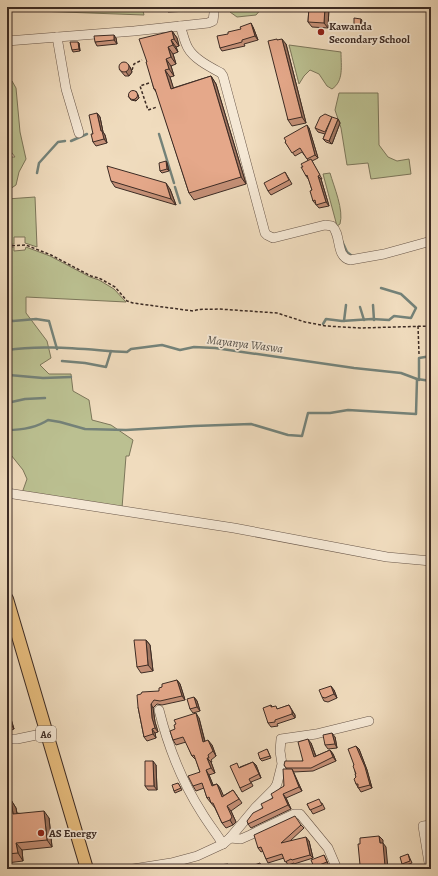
<svg xmlns="http://www.w3.org/2000/svg" width="438" height="876" viewBox="0 0 438 876" font-family="Alegreya,serif">
<rect width="100%" height="100%" fill="#f0dcbe"/>
<filter id="stains"><feTurbulence type="fractalNoise" baseFrequency=".005" numOctaves="4"/><feColorMatrix values="0 0 0 0 .2 0 0 0 0 .09 0 0 0 0 .02 0 0 0 .5 -.17"/></filter>
<radialGradient id="worn" r=".72"><stop offset=".6" stop-color="#630" stop-opacity="0"/><stop offset="1" stop-color="#630" stop-opacity=".3"/></radialGradient>
<!-- green -->
<g fill="#bbc091" stroke="#7c765a">
<path d="M36 7H142L144 15 36 11Z"/>
<path d="M232 7H263L256 15 237 17 230 12Z"/>
<path d="M289 45 341 52C341 66 344 81 332 89L327 86 319 74 310 70 304 76 299 84Z"/>
<path d="M7 80 12 81 16 88 20 132 26 159 19 172 16 185 10 189 7 186V157H15L9 149 7 145Z"/>
<path d="M339 93H378L379 145 388 157 397 161 409 159 411 174 371 179 368 163 347 165 341 128 335 110Z"/>
<path d="M330 173C334 187 344 210 340 224L337 226 323 174Z"/>
<path d="M35 197 37 247 25 243V237H14V244L7 245V199Z"/>
<path d="M14 247V251L25 250 26 247 50 256 90 277 99 280 114 289 126 302 26 297V313L47 341 51 358 40 365 49 374H71L73 391 89 400 92 420 111 425 133 440 129 456H126L122 508 22 493 27 479 23 470 7 450V248Z"/>
</g>
<g fill="none" stroke-linecap="round" stroke-linejoin="round">
<!-- stream -->
<g stroke="#748279" stroke-width="2.5">
<path d="M159 134 174 183"/>
<path d="M71 141 87 134"/>
<path d="M37 173 39 163 58 142 65 141"/>
<path d="M175 187 180 203"/>
<path d="M342 241 347 252 352 256"/>
<path d="M373 305 374 320"/>
<path d="M360 307 364 320"/>
<path d="M7 319 13 321 36 319 49 321 57 349"/>
<path d="M344 321 346 305"/>
<path d="M323 324 326 319 342 321 372 319 389 320 394 316 411 318 416 308 414 306 401 294 381 288"/>
<path d="M7 350C45 344 89 350 127 352L131 349 162 345 180 350 194 347 215 348 354 368 401 373 417 379 431 381"/>
<path d="M62 361 85 363 106 367 111 351"/>
<path d="M7 376 9 375 43 378 71 377"/>
<path d="M419 380V358L431 356"/>
<path d="M7 403 25 399 45 398"/>
<path d="M7 430C21 430 36 428 48 420L60 422 85 429 126 430 194 426 251 424 288 435 302 436 308 413H330L348 410 416 414 417 379"/>
</g>
<defs>
<g id="minor">
<path d="M180 26C183 33 184 41 188 48 194 59 210 67 221 73L223 76 265 233 267 235 273 238 325 225 332 226C342 235 335 256 350 260L384 254 431 241"/>
<path d="M57 37 66 89 79 133"/>
<path d="M7 41 134 31 208 23 213 21 214 13V7"/>
<path d="M7 493 234 528 387 557 431 561"/>
<path d="M159 710C168 746 182 782 202 813 208 823 216 833 223 844"/>
<path d="M7 739H17L46 733"/>
<path d="M230 838 241 839 250 835 294 814H300L328 848 337 869"/>
<path d="M133 869 171 863 197 856 223 844 230 838 256 807 274 789 277 784 282 764 280 751 281 739 316 734 369 721"/>
<path d="M430 869 423 826 431 825"/>
</g>
<path id="major" d="M7 599 87 869"/>
</defs>
<!-- minor casing -->
<use href="#minor" stroke="#69574a" stroke-width="10"/>
<!-- major casing -->
<use href="#major" stroke="#3c2b24" stroke-width="14"/>
<!-- path -->
<g stroke="#3c2b24" stroke-width="1.5" stroke-dasharray="3 2" stroke-linecap="butt">
<path d="M132 70 134 64 142 60"/>
<path d="M149 83 140 86 148 110 157 107"/>
<path d="M7 246 26 245 51 255 91 276 99 278 115 287 127 301 133 303 193 311C202 308 210 310 219 309L277 313 305 322 326 326 360 328 431 326"/>
<path d="M418 326 419 354"/>
</g>
<!-- minor -->
<use href="#minor" stroke="#f5e8d5" stroke-width="9"/>
<!-- major -->
<use href="#major" stroke="#e8be7f" stroke-width="12"/>
</g>
<!-- wall -->
<g fill="#c59077" stroke="#3c2b24">
<path d="M188 7 189 11 168 12 167 10Z"/>
<path d="M309 7H329L328 28 312 27 308 22Z"/>
<path d="M362 21V29L355 28 354 26Z"/>
<path d="M253 27 258 40 244 44 245 46 222 51 220 48 228 34Z"/>
<path d="M172 31 177 38 179 46 176 47 178 52 173 54 176 64 171 66 174 76 170 77 173 88 211 76 216 84 246 184 194 200 189 193 157 93 154 89 147 62Z"/>
<path d="M116 38 117 44 97 46 95 42Z"/>
<path d="M277 40 286 44 306 123 292 126 288 120Z"/>
<path d="M78 42 79 43 80 51 73 52 72 50Z"/>
<path d="M130 67 132 72 129 76H125L119 69Z"/>
<path d="M136 91 138 95 139 98 136 101 131 100 128 96Z"/>
<path d="M97 113 100 117 103 132 105 135 107 143 96 146 93 142V134Z"/>
<path d="M338 119 340 123 332 144 326 142 323 139 325 134 318 132 315 128Z"/>
<path d="M309 128 318 158 312 161 322 179H321L329 206 319 208 313 201 312 190 309 180 306 176 303 167 308 160 302 152 295 156 285 142Z"/>
<path d="M166 161 167 163 169 171 162 173 160 171Z"/>
<path d="M285 172 292 184 271 195 268 191Z"/>
<path d="M111 181 170 189 176 205 115 187Z"/>
<path d="M146 640 150 645 153 671 141 673 137 667Z"/>
<path d="M177 680 180 684 185 700 162 705 157 704 153 708 155 722 158 732 155 733 156 738 147 741 144 737 138 707 159 691 162 687Z"/>
<path d="M334 690 337 698 328 702 324 701 322 697Z"/>
<path d="M194 697 197 701 200 711 193 713 190 709Z"/>
<path d="M271 705 272 707 278 709 289 705 295 715V718L277 724 278 726 271 727 268 723Z"/>
<path d="M7 706 14 729 7 732Z"/>
<path d="M199 718 205 741 212 745 216 756 211 760 212 762H211L215 773 209 775 213 785 217 784 220 788 223 796 233 790 242 803 231 811 236 822 233 825 226 828 222 823 215 808 207 798 204 788 196 791 193 786 200 772 196 760 192 756 186 742 176 745 173 740Z"/>
<path d="M335 737 337 748 328 749 325 745Z"/>
<path d="M311 743 316 756 330 750 333 754 336 761 313 771 293 772 302 791 286 798 291 809 251 828 248 824 263 808 284 786 287 769 284 765 303 761Z"/>
<path d="M356 746 359 749 367 770 372 788 361 792 356 784V777L354 765Z"/>
<path d="M267 749 271 758 262 761 260 759Z"/>
<path d="M253 762 256 765 261 778 251 782 253 786 242 792 240 788V767Z"/>
<path d="M156 765 157 790H148L145 786Z"/>
<path d="M178 783 182 790 175 793 174 791Z"/>
<path d="M7 800H11L16 808 17 813 49 818 52 847 22 850 23 861 7 863Z"/>
<path d="M322 803 325 809 313 814 307 804Z"/>
<path d="M301 825 304 828 290 841H309L313 858 294 864V863L288 865 284 858 268 863 266 859 263 851 261 852 258 848Z"/>
<path d="M408 854 412 863 404 866 402 864Z"/>
<path d="M324 855 326 859 329 866 322 869H316L314 867Z"/>
</g>
<!-- shaded-wall -->
<g fill="#a07661" stroke="#3c2b24">
<path d="M325 7H329L328 28 324 23Z"/>
<path d="M361 19 362 21V29L360 27Z"/>
<path d="M251 23 253 27 258 40 255 36Z"/>
<path d="M172 31 177 38 179 46 174 39Z"/>
<path d="M114 35 116 38 117 44 114 40Z"/>
<path d="M282 39 286 44 306 123 302 117Z"/>
<path d="M171 40 176 47 178 52 173 45Z"/>
<path d="M78 42 79 43 80 51 79 49Z"/>
<path d="M168 47 173 54 176 64 171 57Z"/>
<path d="M166 59 171 66 174 76 169 69Z"/>
<path d="M128 64 130 67 132 72 129 76 126 72Z"/>
<path d="M165 70 170 77 176 96 171 89Z"/>
<path d="M211 76 216 84 246 184 241 177Z"/>
<path d="M137 93 138 95 139 98 136 101 134 99Z"/>
<path d="M97 113 100 117 103 132 105 135 107 143 104 139 101 131Z"/>
<path d="M338 119 340 123 332 144 329 141Z"/>
<path d="M307 125 309 128 318 158 315 155Z"/>
<path d="M166 161 167 163 169 171 167 169Z"/>
<path d="M318 176 321 179 329 206 326 202Z"/>
<path d="M166 183 170 189 176 205 171 199Z"/>
<path d="M146 640 150 645 153 671 148 665Z"/>
<path d="M177 680 180 684 185 700 182 696Z"/>
<path d="M331 686 334 690 337 698 334 694Z"/>
<path d="M194 697 197 701 200 711 197 707Z"/>
<path d="M151 704 153 708 155 722 158 732 155 728 152 718Z"/>
<path d="M7 706 14 729 10 723 7 714Z"/>
<path d="M292 711 295 715V718L292 714Z"/>
<path d="M196 713 199 718 206 747 203 742Z"/>
<path d="M152 729 155 733 156 738 153 734Z"/>
<path d="M332 733 335 737 337 748 335 744Z"/>
<path d="M308 739 311 743 317 760 314 757Z"/>
<path d="M208 740 212 745 216 756 213 751Z"/>
<path d="M356 746 359 749 367 770 372 788 370 785Z"/>
<path d="M330 750 333 754 336 761 333 757Z"/>
<path d="M207 758 211 762 215 773 211 768Z"/>
<path d="M153 761 156 765 157 790 154 786Z"/>
<path d="M253 762 256 765 261 778Z"/>
<path d="M292 769 294 773 302 791 299 787Z"/>
<path d="M206 770 209 775 215 790 212 786Z"/>
<path d="M217 784 220 788 226 801 222 797Z"/>
<path d="M283 794 286 798 291 809 288 805Z"/>
<path d="M11 800 16 808 18 821 13 814Z"/>
<path d="M227 806 231 811 236 822 233 825 230 820Z"/>
<path d="M44 811 49 818 52 847 47 840Z"/>
<path d="M379 836 383 840V843L386 847 388 869 385 866 380 843Z"/>
<path d="M306 837 309 841 313 858 310 855Z"/>
<path d="M16 843 22 850 23 861 18 853Z"/>
<path d="M228 864 231 868V869H229Z"/>
</g>
<!-- building -->
<g fill="#e5a88a" stroke="#3c2b24">
<path d="M167 7H187V9L167 10Z"/>
<path d="M309 7H325L324 23 308 22Z"/>
<path d="M354 18 361 19 360 27 354 26Z"/>
<path d="M251 23 255 36 242 40V42L220 48 217 36 228 34V32L241 29 240 27Z"/>
<path d="M172 31 174 39 171 40 173 45 168 47 171 57 166 59 169 69 165 70 171 89 211 76 241 177 189 193 155 89H154L146 62H147L139 39Z"/>
<path d="M114 35V40L95 42 94 36Z"/>
<path d="M277 39V40L282 39 302 117 288 120 268 41Z"/>
<path d="M70 42H78L79 49 72 50Z"/>
<circle cx="124" cy="67" r="5"/>
<circle cx="133" cy="95" r="4.5"/>
<path d="M97 113 101 131H102L104 139 93 142 91 134H93L89 115Z"/>
<path d="M325 114 332 117 325 132 315 128 320 117Z"/>
<path d="M332 117 338 119 329 141 323 139Z"/>
<path d="M307 125 315 155 307 159 300 148 292 153 285 142 286 141 284 138Z"/>
<path d="M311 159 320 175 318 176 326 202 316 205 315 200 313 201 310 191 312 190 307 175 306 176 301 167H303L301 164Z"/>
<path d="M166 161 167 169 160 171 159 163Z"/>
<path d="M107 166 166 183 171 199 111 181Z"/>
<path d="M285 172 289 180 268 191 264 183Z"/>
<path d="M134 640H146L148 665 137 667Z"/>
<path d="M177 680 182 696 160 701 154 700 151 704 152 718 155 728 152 729 153 734 144 737 138 707 137 695 141 694 142 692 159 691V688L162 687V684Z"/>
<path d="M331 686 334 694 325 698 322 697 319 690Z"/>
<path d="M194 697 197 707 190 709 187 699Z"/>
<path d="M271 705V707L276 706 277 709 289 705 292 711V714L275 720V722L268 723 263 708Z"/>
<path d="M196 713 203 742 208 740 213 751 208 755 209 758H207L211 768 206 770 212 786 217 784 222 797 233 790 239 799 227 806 232 817 230 820 222 823 213 803H211L209 797 207 798 202 783 193 786 188 776 200 772 194 755 192 756 183 737 173 740 170 731 175 729 174 725 176 724 174 720Z"/>
<path d="M7 714 10 723 7 724Z"/>
<path d="M332 733 335 744 325 745 323 735Z"/>
<path d="M308 739 314 757 330 750 333 757 311 768H286L284 765 285 761H303L298 742Z"/>
<path d="M356 746 365 767 370 785 358 788V784H356L354 779 356 777 355 774H356L353 766 354 765 348 749Z"/>
<path d="M267 749 270 756 260 759 258 753Z"/>
<path d="M145 761H153L154 786H145Z"/>
<path d="M253 762 259 774 249 779 251 783 240 788 230 766 237 763 239 768Z"/>
<path d="M283 769H292L299 787 283 794 288 805 248 824 247 821 253 813 263 808 261 804 273 798 271 794 284 786Z"/>
<path d="M178 783 181 788 174 791 172 785Z"/>
<path d="M319 799 322 805 310 810 307 804Z"/>
<path d="M7 800H11L13 814 44 811 47 840 16 843 18 853 7 854Z"/>
<path d="M295 816 301 825 281 843 306 837 310 855 292 860 291 859 285 862 282 854 266 859 261 847 258 848 254 835Z"/>
<path d="M379 836 380 843H383L385 866 397 867V869H358V866L360 865 358 844H360V838Z"/>
<path d="M408 854 410 861 402 864 400 857Z"/>
<path d="M324 855 327 862 314 867 311 860Z"/>
<path d="M260 863 262 869H250L249 867Z"/>
<path d="M228 864 229 869H219V865Z"/>
</g>
<!-- markers -->
<g fill="#8f2418" stroke="#f5e8d5" stroke-width="1.5">
<circle cx="321" cy="32" r="4"/>
<circle cx="41" cy="833" r="4"/>
</g>
<g text-anchor="middle" dominant-baseline="central" stroke-width="3.5" stroke-linejoin="round" paint-order="stroke">
<!-- shield labels -->
<rect fill="#f5e8d5" stroke="#746459" stroke-width="1" x="36" y="726" width="20" height="16" rx="3"/>
<g font-size="10" font-weight="bold" fill="#3c2b24">
<text x="46" y="734">A6</text>
</g>
<!-- poi labels -->
<g font-size="11" font-weight="bold" fill="#3c2b24" stroke="#f5e8d5" text-anchor="start">
<text x="329" y="26">Kawanda<tspan x="329" dy="13">Secondary School</tspan></text>
<text x="49" y="833">AS Energy</text>
</g>
<!-- water labels -->
<g font-size="12" font-style="italic" fill="#544f48" stroke="#f5e8d5">
<text transform="translate(245 344) rotate(7)">Mayanya Waswa</text>
</g>
</g>
<!-- margin -->
<rect width="438" height="876" fill="none" stroke="#f0dcbe" stroke-width="24"/>
<rect x="8" y="8" width="422" height="860" fill="none" stroke="#3c2b24" stroke-width="2"/>
<rect x="12" y="12" width="414" height="852" fill="none" stroke="#3c2b24"/>
<rect width="100%" height="100%" filter="url(#stains)"/>
<rect width="100%" height="100%" fill="url(#worn)"/>
</svg>
